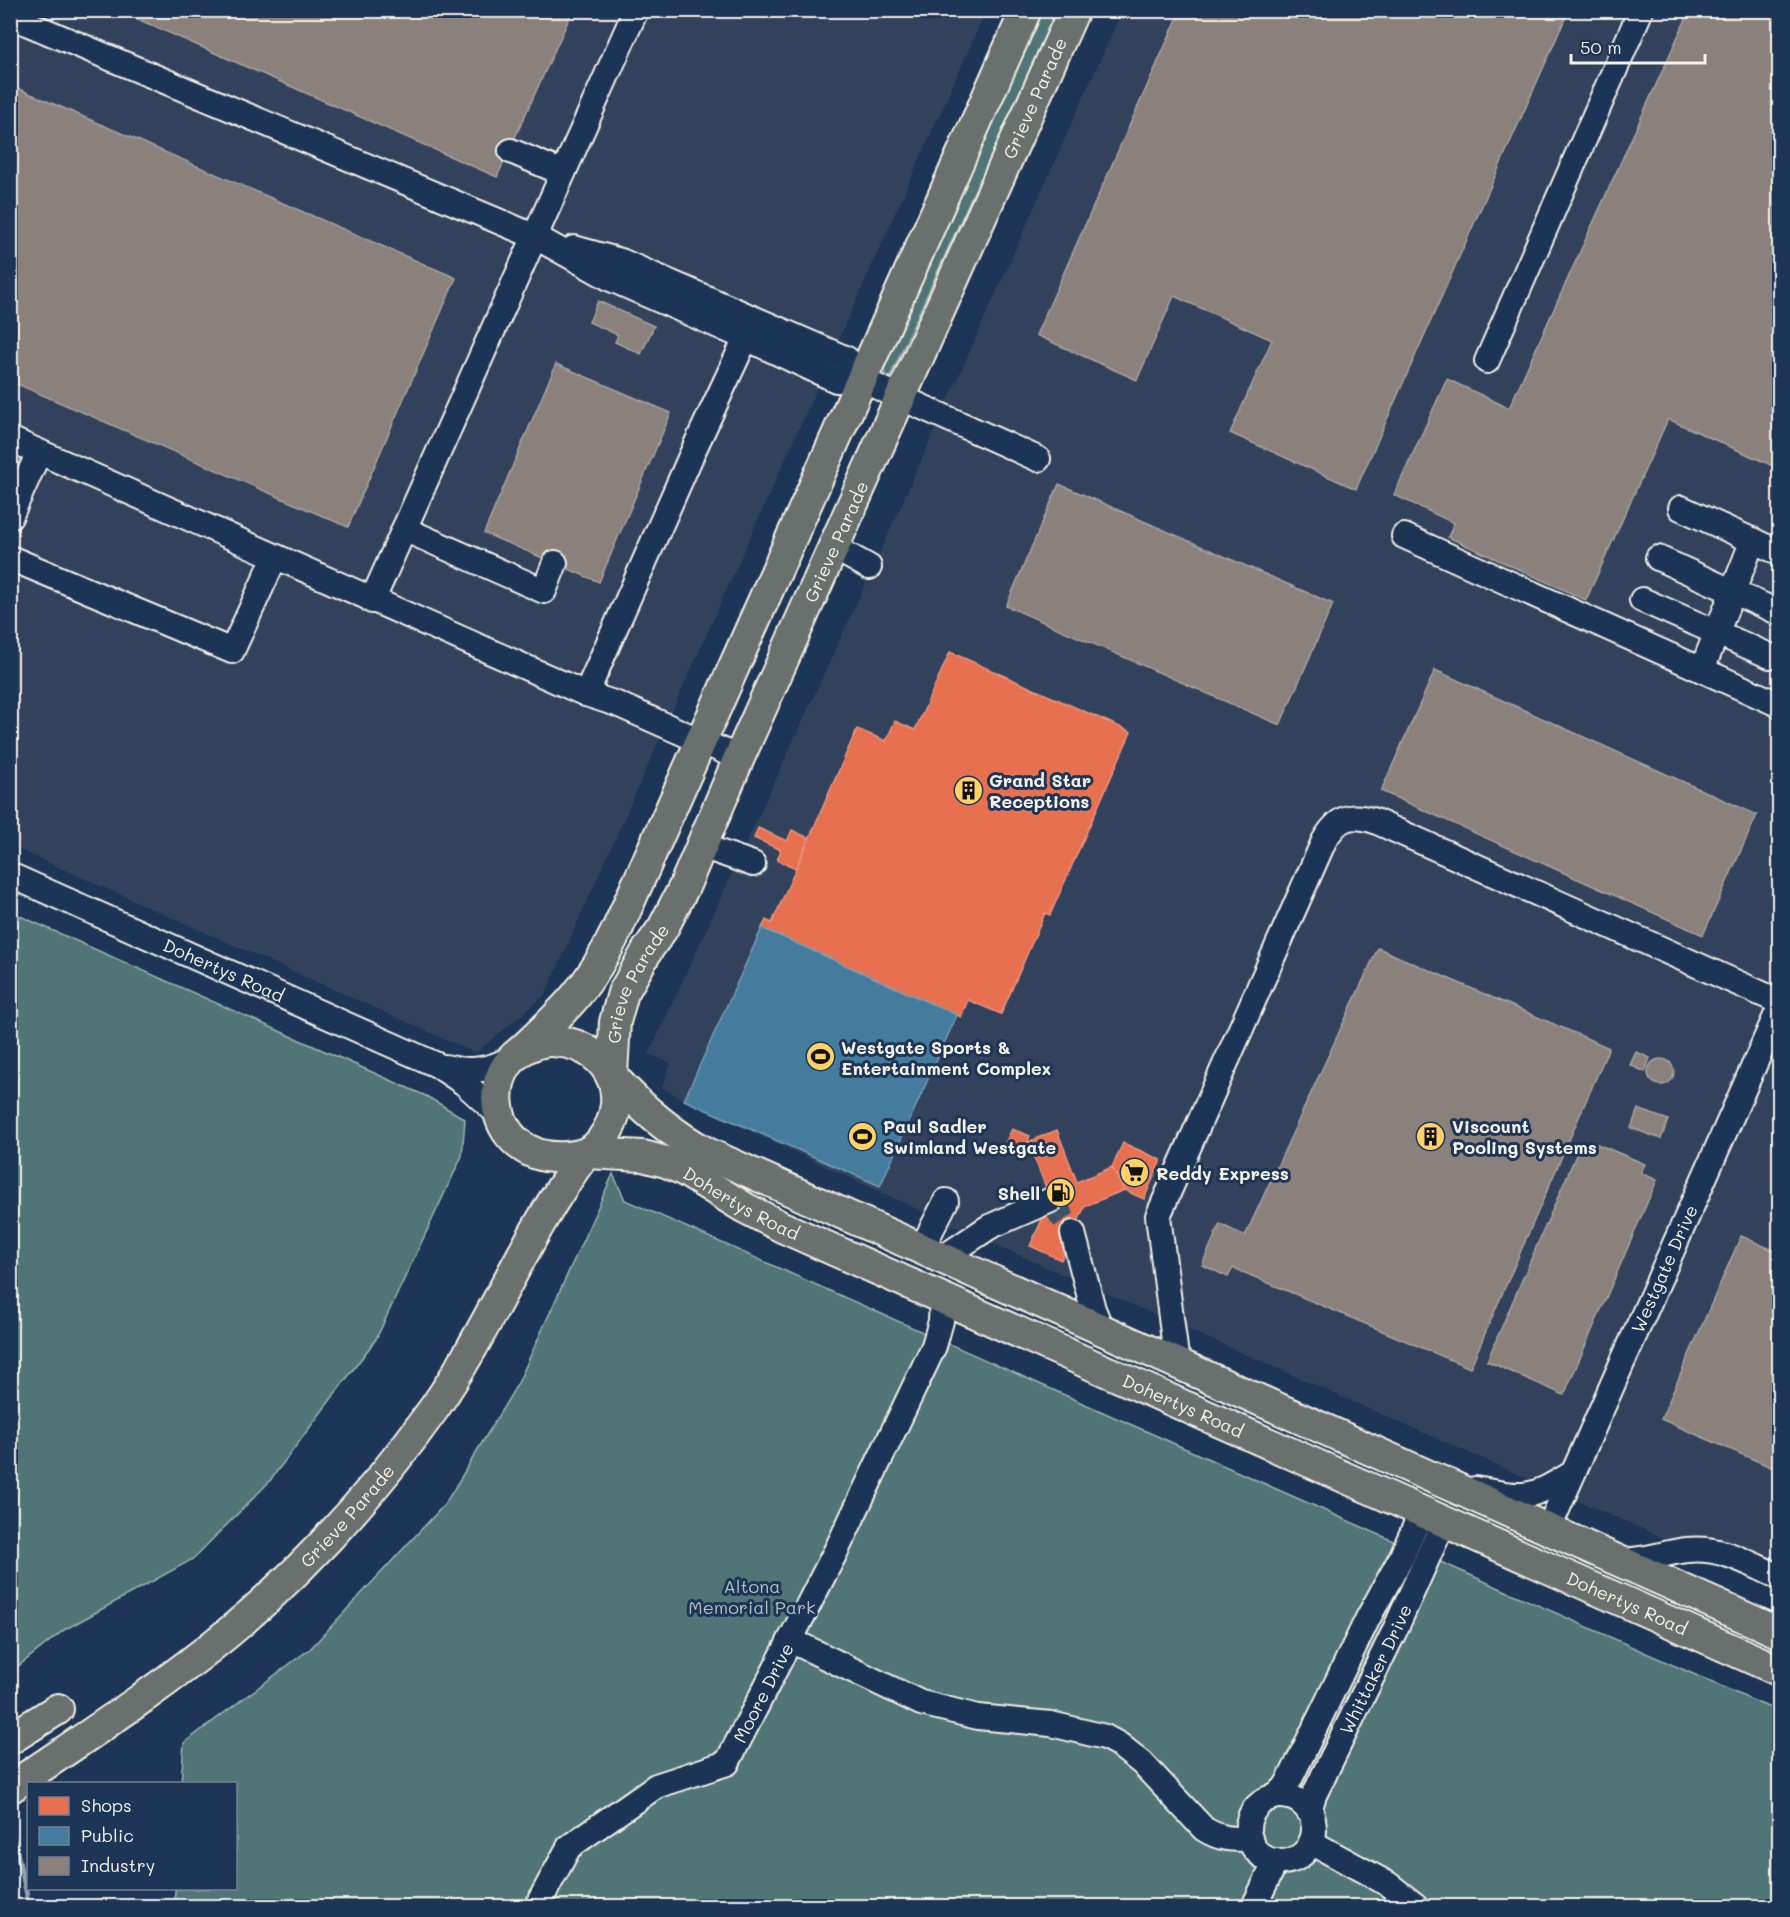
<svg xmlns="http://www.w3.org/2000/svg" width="1790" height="1917" viewBox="0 0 1790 1917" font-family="Mali,sans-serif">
<rect width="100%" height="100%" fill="#1d3557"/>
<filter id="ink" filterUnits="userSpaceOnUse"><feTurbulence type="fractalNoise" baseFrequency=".0167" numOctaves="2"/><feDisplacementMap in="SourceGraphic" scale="12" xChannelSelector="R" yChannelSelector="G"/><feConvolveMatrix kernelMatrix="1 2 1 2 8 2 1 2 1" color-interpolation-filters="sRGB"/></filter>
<g filter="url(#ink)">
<!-- built -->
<g fill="#31425d">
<path d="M11 11H986L545 995 476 1053 11 846Z"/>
<path d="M1122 11H1779V1589L955 1227 684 1100 662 1087 671 1063 649 1054 876 561Z"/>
</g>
<!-- green -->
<g fill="#517576" stroke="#a2b3af" stroke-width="1.5">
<path d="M1039 11H1064L1013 127 974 191 890 377 887 378C881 371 886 361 887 353Z"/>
<path d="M11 912 426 1096 465 1119 462 1156 376 1339 269 1482 193 1559 64 1630 11 1672Z"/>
<path d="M613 1174 625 1200 1779 1712V1906H174L175 1889 236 1888V1784L181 1783 184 1743 311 1648 445 1504 518 1383Z"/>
</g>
<!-- shops -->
<g fill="#e76f51" stroke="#eb967e" stroke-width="1.5">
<path d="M950 652 1131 732 1050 915 1045 913 1001 1014 968 1000 961 1017 762 928 766 920 772 923 857 729 886 741 895 721 915 730Z"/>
<path d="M758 828 787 841 792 830 809 838 796 868 777 860 781 850 754 838Z"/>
<path d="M1012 1129 1030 1136 1022 1154 1015 1151 1013 1157 1001 1152Z"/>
<path d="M1057 1130 1077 1182 1112 1167 1124 1190 1085 1206 1061 1260 1030 1246 1051 1200 1028 1142Z"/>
<path d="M1123 1143 1161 1160 1144 1199 1124 1190 1112 1167Z"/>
</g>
<!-- public -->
<path fill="#457b9d" stroke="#7a9eb4" stroke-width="1.5" d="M762 928 957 1015 880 1186 684 1100Z"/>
<!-- industry -->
<g fill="#8a817c" stroke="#aaa39c" stroke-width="1.5">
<path d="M117 10H573L497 177Z"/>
<path d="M1181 10H1569L1356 489 1230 433 1272 340 1174 296 1137 380 1036 335Z"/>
<path d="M1690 10H1780V469L1668 419 1586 600 1448 537 1454 523 1394 495 1447 379 1509 408Z"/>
<path d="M10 85 456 278 348 527 10 381Z"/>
<path d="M598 301 654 326 641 354 615 342 618 335 589 322Z"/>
<path d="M556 364 671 413 599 582 484 533Z"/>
<path d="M1059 484 1333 604 1280 725 1006 606Z"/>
<path d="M1435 670 1757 815 1703 935 1381 791Z"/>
<path d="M1378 948 1609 1048 1470 1368 1233 1268 1228 1277 1202 1265 1220 1224 1245 1236Z"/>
<path d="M1636 1052 1650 1058 1645 1072 1630 1065Z"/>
<circle cx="1661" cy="1072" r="13"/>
<path d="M1638 1109 1668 1120 1661 1139 1631 1128Z"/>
<path d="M1597 1144 1645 1164 1641 1173 1657 1180 1564 1395 1487 1361 1580 1146 1594 1152Z"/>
<path d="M1741 1236 1780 1253V1471L1661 1419Z"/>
</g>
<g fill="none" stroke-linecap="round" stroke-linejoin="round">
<!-- stream -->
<path stroke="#8ca1b2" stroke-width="5" d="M10 1823 27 1895 25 1906"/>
<!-- minor-tunnel -->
<path stroke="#3d516d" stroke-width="24" stroke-dasharray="24 12" stroke-linecap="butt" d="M1051 1200 1073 1233"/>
<defs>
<g id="minor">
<path d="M10 16 536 237 611 279 746 338 836 380H862L1038 459"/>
<path d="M511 151 563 173"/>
<path d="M574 248 621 261 847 359 862 380"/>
<path d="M1487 361 1641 10"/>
<path d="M10 439 586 694 617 704 739 758"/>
<path d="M1681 508 1780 553"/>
<path d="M10 517 39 452"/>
<path d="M404 529 544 591 555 563"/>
<path d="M1404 536 1780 705"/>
<path d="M833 547 869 567"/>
<path d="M10 558 232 651 275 557"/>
<path d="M1658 558 1780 613"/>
<path d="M1642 600 1770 656"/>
<path d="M372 601 636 10"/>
<path d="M1702 670 1753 540"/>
<path d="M586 694 695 447 746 338"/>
<path d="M702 846 753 864"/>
<path id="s1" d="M10 875 437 1065 464 1083 497 1113"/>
<path d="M445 1067C473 1074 493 1069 517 1055"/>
<path d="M1073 1233 1093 1309 1102 1331"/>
<path d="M921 1250 946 1201"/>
<path d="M941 1259 989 1227 1051 1200"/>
<path d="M1177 1364 1158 1216 1324 841C1338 817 1349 813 1375 821L1780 1002"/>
<path d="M1475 1489C1526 1498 1529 1500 1573 1473"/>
<path id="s2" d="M1548 1530 1780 1007"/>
<path d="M1619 1561C1646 1561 1662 1553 1687 1550 1721 1546 1750 1564 1780 1577"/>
<path d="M790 1640 921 1703 978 1717 1051 1724 1105 1737 1118 1744 1142 1763 1204 1829C1220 1839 1232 1840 1250 1838"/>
<circle cx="1281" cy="1829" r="33"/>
<path d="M1271 1798 1284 1789 1290 1779 1368 1618 1401 1558 1422 1511"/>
<path id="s3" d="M1313 1819 1310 1808 1314 1795 1394 1632 1444 1521"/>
<path d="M1311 1842 1388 1884 1416 1906"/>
<path id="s4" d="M537 1906 569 1847 656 1786 727 1763 837 1549 934 1346 941 1321 942 1297"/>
<path d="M1254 1906 1276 1861"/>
</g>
<g id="major">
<path d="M548 1041C605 1040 637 1093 601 1141 592 1153 580 1156 566 1157 483 1163 473 1052 548 1041Z"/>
<path d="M522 1050C565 1010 590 986 616 932 750 624 890 318 1026 10"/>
<path id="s5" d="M612 1074 615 1022 623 993 648 949 663 928 684 887 739 758 1074 10"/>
<path d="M613 1077C641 1108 670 1133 707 1153L1780 1633"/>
<path id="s6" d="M587 1153 643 1156 666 1162 685 1171 745 1208 782 1227 1780 1671"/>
<path d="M10 1739 58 1709"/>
<path id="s7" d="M10 1788C84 1738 159 1690 228 1633 306 1568 376 1490 435 1407 491 1326 526 1233 585 1154"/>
</g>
</defs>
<!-- minor casing -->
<use href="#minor" stroke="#f4f1e8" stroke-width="28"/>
<!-- major casing -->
<use href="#major" stroke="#f4f1e8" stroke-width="34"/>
<!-- minor -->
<use href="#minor" stroke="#1d3557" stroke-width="24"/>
<!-- major -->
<use href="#major" stroke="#6b706d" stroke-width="30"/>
</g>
</g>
<!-- icons -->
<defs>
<symbol id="building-disc" viewBox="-11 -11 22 22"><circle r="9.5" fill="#ffd166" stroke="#1d3557"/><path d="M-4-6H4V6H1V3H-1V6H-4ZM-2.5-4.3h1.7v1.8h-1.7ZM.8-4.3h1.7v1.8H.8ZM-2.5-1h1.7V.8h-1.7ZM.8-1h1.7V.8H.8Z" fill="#111"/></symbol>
<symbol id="stadium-disc" viewBox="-11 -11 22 22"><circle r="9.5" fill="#ffd166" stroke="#1d3557"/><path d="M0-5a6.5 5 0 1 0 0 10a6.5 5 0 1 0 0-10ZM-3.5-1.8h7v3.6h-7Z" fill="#111"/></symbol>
<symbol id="supermarket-disc" viewBox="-11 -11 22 22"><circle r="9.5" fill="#ffd166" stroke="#1d3557"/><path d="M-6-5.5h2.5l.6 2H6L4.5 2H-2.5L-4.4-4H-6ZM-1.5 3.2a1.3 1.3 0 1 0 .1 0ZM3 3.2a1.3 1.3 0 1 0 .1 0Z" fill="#111"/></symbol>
<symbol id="fuel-disc" viewBox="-11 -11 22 22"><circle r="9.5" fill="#ffd166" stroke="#1d3557"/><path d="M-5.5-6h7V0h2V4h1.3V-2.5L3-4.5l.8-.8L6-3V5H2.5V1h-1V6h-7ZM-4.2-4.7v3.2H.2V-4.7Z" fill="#111"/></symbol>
</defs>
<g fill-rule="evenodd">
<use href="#building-disc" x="952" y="774" width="33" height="33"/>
<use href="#stadium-disc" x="804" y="1040" width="33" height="33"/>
<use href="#stadium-disc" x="846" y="1120" width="33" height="33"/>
<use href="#building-disc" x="1414" y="1120" width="33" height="33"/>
<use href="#supermarket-disc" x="1118" y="1156" width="33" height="33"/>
<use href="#fuel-disc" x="1044" y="1176" width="33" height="33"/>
</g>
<g text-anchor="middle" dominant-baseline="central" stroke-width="6" stroke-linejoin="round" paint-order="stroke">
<!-- street labels -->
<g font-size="18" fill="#f4f1e8" stroke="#1d3557">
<text stroke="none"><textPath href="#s5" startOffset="1068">Grieve Parade</textPath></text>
<text stroke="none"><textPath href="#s5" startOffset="582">Grieve Parade</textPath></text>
<text stroke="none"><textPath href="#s1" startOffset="234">Dohertys Road</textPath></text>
<text stroke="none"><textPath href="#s5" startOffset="96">Grieve Parade</textPath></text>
<text stroke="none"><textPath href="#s6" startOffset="166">Dohertys Road</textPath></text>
<text stroke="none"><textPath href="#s2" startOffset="286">Westgate Drive</textPath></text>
<text stroke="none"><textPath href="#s6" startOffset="652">Dohertys Road</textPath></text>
<text stroke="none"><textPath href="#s7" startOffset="435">Grieve Parade</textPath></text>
<text stroke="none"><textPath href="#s6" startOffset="1138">Dohertys Road</textPath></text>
<text stroke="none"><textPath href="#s3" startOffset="165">Whittaker Drive</textPath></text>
<text stroke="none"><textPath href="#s4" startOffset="327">Moore Drive</textPath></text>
</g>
<!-- poi labels -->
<g font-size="18" font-weight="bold" fill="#f4f1e8" stroke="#1d3557" text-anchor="start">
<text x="989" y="780">Grand Star<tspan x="989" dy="21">Receptions</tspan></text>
<text x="841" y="1047">Westgate Sports &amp;<tspan x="841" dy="21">Entertainment Complex</tspan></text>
<text x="883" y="1126">Paul Sadler<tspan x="883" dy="21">Swimland Westgate</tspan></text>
<text x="1452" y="1126">Viscount<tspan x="1452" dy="21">Pooling Systems</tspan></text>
<text x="1156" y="1173">Reddy Express</text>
<text x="1040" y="1193" text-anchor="end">Shell</text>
</g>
<!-- park labels -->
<g font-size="18" fill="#b3bfba" stroke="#1d3557">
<text x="752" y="1586">Altona<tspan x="752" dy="21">Memorial Park</tspan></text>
</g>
</g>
<!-- margin -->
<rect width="1790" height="1917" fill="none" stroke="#1d3557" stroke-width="36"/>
<rect x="18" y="18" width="1754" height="1881" fill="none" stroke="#f4f1e8" stroke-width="2" filter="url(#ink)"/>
<!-- legend -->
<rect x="27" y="1782" width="210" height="108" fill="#1d3557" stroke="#738091" stroke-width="1.5"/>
<rect x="39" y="1797" width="30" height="18" fill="#e76f51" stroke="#738091" stroke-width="1.5"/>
<text x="81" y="1812" font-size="18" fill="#f4f1e8">Shops</text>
<rect x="39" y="1827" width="30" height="18" fill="#457b9d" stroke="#738091" stroke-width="1.5"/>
<text x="81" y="1842" font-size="18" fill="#f4f1e8">Public</text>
<rect x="39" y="1857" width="30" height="18" fill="#8a817c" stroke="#738091" stroke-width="1.5"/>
<text x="81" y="1872" font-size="18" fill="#f4f1e8">Industry</text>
<!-- scale -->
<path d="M1571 54v9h134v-9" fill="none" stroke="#f4f1e8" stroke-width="3"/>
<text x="1580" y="54" font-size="18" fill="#f4f1e8" stroke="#1d3557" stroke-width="4.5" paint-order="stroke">50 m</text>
</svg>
